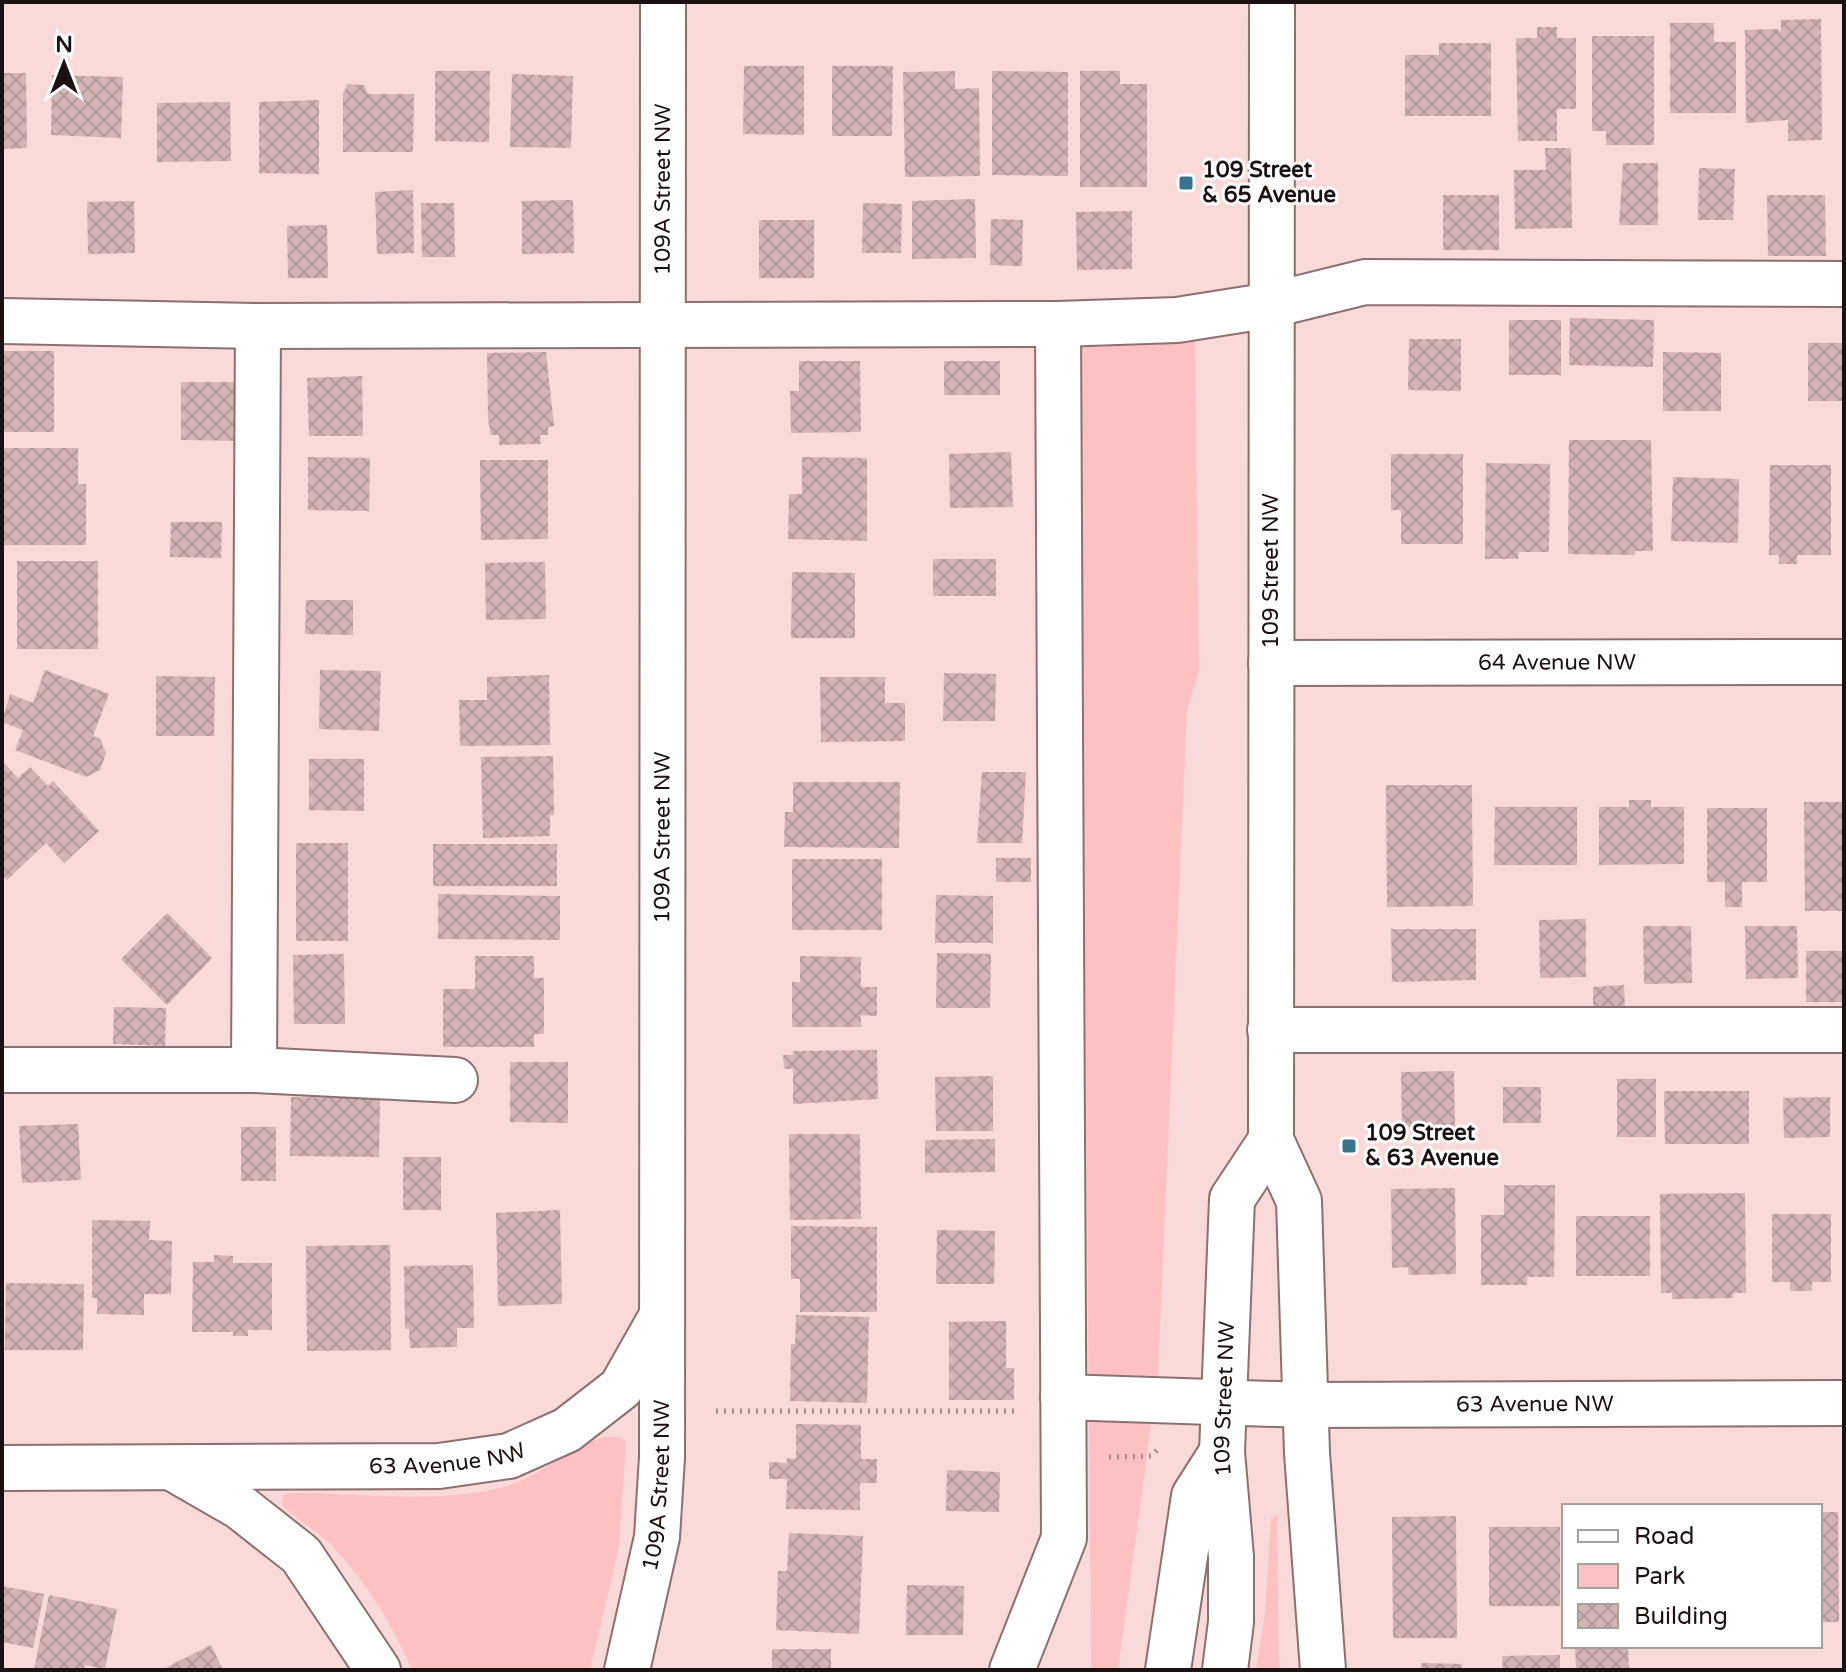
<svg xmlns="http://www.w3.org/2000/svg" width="1846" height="1672" viewBox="0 0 1846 1672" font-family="'Varela Round',sans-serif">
<defs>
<pattern id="building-cross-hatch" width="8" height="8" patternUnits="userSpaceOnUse" patternTransform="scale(2)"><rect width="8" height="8" fill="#d3b3b3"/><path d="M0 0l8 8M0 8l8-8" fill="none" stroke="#b59999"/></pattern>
</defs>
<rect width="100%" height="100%" fill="#fad9d9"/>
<!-- green -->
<g fill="#fdc1c3">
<path d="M1080 336 1195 342 1199 670 1187 710 1158 1374 1118 1670H1091Z"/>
<path d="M604 1437H621L626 1442 619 1547 590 1670H412C392 1624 367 1583 332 1546 317 1530 294 1519 281 1503L284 1495 292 1493C360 1493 433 1504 500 1488 539 1478 567 1449 604 1437Z"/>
<path d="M1277 1515 1279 1670H1256L1265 1612 1271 1519Z"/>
</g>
<!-- building -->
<g fill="url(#building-cross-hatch)">
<path d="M1821 19 1822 140 1788 141V120L1746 123 1745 30 1777 29 1781 32V20Z"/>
<path d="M1670 23H1714V42H1736V113H1670Z"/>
<path d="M1537 27H1557V38H1576V109H1557V141H1518L1516 38H1537Z"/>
<path d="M1592 36H1654V145H1606V131H1592Z"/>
<path d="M1439 43H1491V116H1405V55H1439Z"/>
<path d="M744 66H804V135L743 134Z"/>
<path d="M832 66H893L892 136H832Z"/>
<path d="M435 71H490L489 142 435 141Z"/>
<path d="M955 71V89L979 88 980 176 905 177 903 72Z"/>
<path d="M992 71 1068 72V176L992 175Z"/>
<path d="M1080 71H1120V84H1147V187H1080Z"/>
<path d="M2 73H26L27 148 2 149Z"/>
<path d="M512 74 573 76 571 148 510 147Z"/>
<path d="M52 75 123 77 121 138 51 135Z"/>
<path d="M348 84 364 85 368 94H414L413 152H343V93Z"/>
<path d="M319 100V174L259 173V102Z"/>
<path d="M230 102 231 161 157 162V103Z"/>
<path d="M1545 148H1571L1572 228 1515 229 1514 170H1546Z"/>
<path d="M1623 163H1658V225H1619Z"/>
<path d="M1699 168 1735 169 1733 220H1698Z"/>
<path d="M413 190 414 253 377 254 375 192Z"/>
<rect x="1443" y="195" width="56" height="55"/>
<path d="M1767 195H1825L1826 256H1768Z"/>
<path d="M975 199 976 258 912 259V201Z"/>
<path d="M573 200 574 253 522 254V201Z"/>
<path d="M134 201 135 253 88 254 87 202Z"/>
<path d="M421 203H454L455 257H422Z"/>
<path d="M863 203 902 204 901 253H862Z"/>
<path d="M1132 211V269L1077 270 1076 212Z"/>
<path d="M991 219 1023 220 1022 266 990 265Z"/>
<rect x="759" y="220" width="55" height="58"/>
<path d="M327 225 328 278H288L287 226Z"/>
<path d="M1570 318 1654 320 1653 367 1569 365Z"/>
<rect x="1509" y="320" width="52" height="55"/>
<path d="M1409 339H1461V391L1408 390Z"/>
<rect x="1808" y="343" width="35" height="58"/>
<rect x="2" y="351" width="52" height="81"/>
<path d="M546 352 554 426 548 427V435H540L541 444 499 445V435H491L488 419 487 353Z"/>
<path d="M1663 352 1721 353V411H1663Z"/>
<path d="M799 361H860L861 432 791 433 790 391H799Z"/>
<rect x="944" y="361" width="56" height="34"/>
<path d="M362 376 363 436H309L307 378Z"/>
<path d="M181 382H238L237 441 181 440Z"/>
<path d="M1569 440H1651L1653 551H1635V555L1568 554Z"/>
<path d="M2 448H78V484H86V545H2Z"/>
<path d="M1011 452 1013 507 950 508 949 454Z"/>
<path d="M1391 454H1463V544H1401V510H1391Z"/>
<path d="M308 457 370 458 369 511 308 510Z"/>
<path d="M802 457 867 458V541L788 539 789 494H802Z"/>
<path d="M480 460H548V539L481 540Z"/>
<path d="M1486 463 1550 464 1549 552H1519L1518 559H1485Z"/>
<path d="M1770 465H1831V555H1797V564H1779V555H1769Z"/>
<path d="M1673 477 1739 479 1738 543 1671 541Z"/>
<path d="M171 522H222L221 558 170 557Z"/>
<rect x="933" y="559" width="63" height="37"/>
<rect x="17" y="561" width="81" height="88"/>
<path d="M545 562 546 619 486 620 485 563Z"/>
<path d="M792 572 855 573V638H791Z"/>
<path d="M306 600H353V635L305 634Z"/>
<path d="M45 670 109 694 93 736 100 739 106 753 100 770 86 777 15 750 23 730 2 722 10 694 33 703Z"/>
<path d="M320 670 381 671 379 731 319 729Z"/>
<path d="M944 673 996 674 995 721H943Z"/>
<path d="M549 675 550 745 460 746 459 700H487V677Z"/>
<path d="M156 676 215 677 214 736H156Z"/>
<path d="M820 677H885V703H905V741L821 742Z"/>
<path d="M553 756 554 815H550V836L483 838 481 757Z"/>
<path d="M309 759H364V811L309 810Z"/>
<path d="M2 761 18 778 30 767 48 786 53 781 99 831 64 863 46 843 7 880 2 875Z"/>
<path d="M982 772H1026L1022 843H977Z"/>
<path d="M793 782H900L899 848 784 847 785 812H793Z"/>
<path d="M1386 785H1472L1473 906 1387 907Z"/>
<path d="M1629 800H1651V807H1684V864L1599 865V807H1629Z"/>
<path d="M1804 802H1844V911H1805Z"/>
<path d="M1495 807H1577V865H1494Z"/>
<path d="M1707 808H1767V882H1742V907H1725V882H1707Z"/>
<rect x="296" y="843" width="52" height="98"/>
<rect x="433" y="844" width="124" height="42"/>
<rect x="996" y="858" width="35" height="24"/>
<rect x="792" y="859" width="90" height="71"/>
<path d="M438 894 560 896V940L438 939Z"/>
<path d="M936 895 993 896V943H935Z"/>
<path d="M167 913 212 958 167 1005 121 959Z"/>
<path d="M1586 919V977L1540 978 1539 920Z"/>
<path d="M1643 926H1691L1692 983 1644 984Z"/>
<path d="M1745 926H1797L1798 978 1746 979Z"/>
<path d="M1391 929H1476V980L1392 982Z"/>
<rect x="1806" y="951" width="38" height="51"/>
<path d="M937 953 991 954 990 1008H936Z"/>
<path d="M344 954 345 1024H294L293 955Z"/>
<path d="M475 956H534V978H544V1034H534V1047H443V989H475Z"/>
<path d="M800 956 861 957V987H877V1016L861 1015V1027H792V982H800Z"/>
<path d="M1624 985 1625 1008 1593 1009V987Z"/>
<path d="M114 1007 166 1008 165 1046 113 1044Z"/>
<path d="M877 1050 878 1099 793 1104V1069H784L783 1055H793V1051Z"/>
<path d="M510 1062H568V1123L510 1122Z"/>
<path d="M1454 1071 1455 1127H1402L1401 1072Z"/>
<path d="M993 1076V1131H936L935 1077Z"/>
<rect x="1617" y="1079" width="39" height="58"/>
<rect x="1503" y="1087" width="38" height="36"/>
<path d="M1664 1091H1749V1144H1665Z"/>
<path d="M291 1097 380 1098 379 1157 290 1156Z"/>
<path d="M1830 1097V1137L1784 1138 1783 1098Z"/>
<path d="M78 1124 81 1180 22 1183 19 1126Z"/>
<rect x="241" y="1127" width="35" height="54"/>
<path d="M789 1134H860L861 1219 790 1220Z"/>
<path d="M995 1139V1172L925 1173V1140Z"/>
<rect x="403" y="1157" width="38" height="53"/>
<path d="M1504 1185H1555L1554 1277H1527V1285H1481V1215H1504Z"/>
<path d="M1455 1188 1456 1274 1409 1275 1408 1267 1392 1268 1391 1189Z"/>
<path d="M1745 1193 1746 1293H1733V1298L1672 1299V1293H1661L1660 1194Z"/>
<path d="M560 1210 562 1304 498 1306 496 1213Z"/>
<path d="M1772 1214H1831V1282H1812V1291H1790V1282H1772Z"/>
<rect x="1576" y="1216" width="74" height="60"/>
<path d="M92 1220 150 1221 149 1240 172 1241 171 1294H144V1315L97 1314V1298H92Z"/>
<path d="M791 1226 877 1227V1312H800V1279H791Z"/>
<path d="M937 1230 995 1231 994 1284H936Z"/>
<path d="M390 1245 391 1350 307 1351 306 1246Z"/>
<path d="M214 1255 233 1256V1263H272V1330H248V1336H233V1332H192L193 1262H214Z"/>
<path d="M473 1265 474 1328H457V1347L410 1348 409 1329H405L404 1266Z"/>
<path d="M6 1283 84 1284 83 1350H5Z"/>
<path d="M796 1315 869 1317 867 1403 790 1401 791 1344H795Z"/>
<path d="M1006 1321V1368H1014V1400H949V1322Z"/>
<path d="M796 1424 861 1425V1459H877V1483H860V1510L786 1509 787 1479H769V1462L787 1463V1458L796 1459Z"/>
<path d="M947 1470 1000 1472 999 1512 946 1511Z"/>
<path d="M1820 1512H1838L1839 1622H1820Z"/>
<path d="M1456 1516 1457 1638H1393L1392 1517Z"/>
<rect x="1489" y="1527" width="71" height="79"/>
<path d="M789 1533 863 1536 859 1634 776 1630 778 1571H787Z"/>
<path d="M907 1585 964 1586 963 1635H906Z"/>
<path d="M2 1586 44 1594 33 1648 2 1642Z"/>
<path d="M49 1595 117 1609 105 1669 85 1665 84 1670H34Z"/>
<path d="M211 1645 223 1670H161Z"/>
<path d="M1575 1646H1628L1629 1670H1576Z"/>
<rect x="772" y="1649" width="59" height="21"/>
<path d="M1560 1655V1670H1503L1502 1656Z"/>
<path d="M1422 1663 1462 1664V1670H1421Z"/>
</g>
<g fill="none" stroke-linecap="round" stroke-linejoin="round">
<defs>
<g id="minor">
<path d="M2 321 258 326 1058 324 1177 320 1272 305 1365 282 1844 284"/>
<path id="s1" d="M1271 663 1844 662"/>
<path d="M1270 1030H1844"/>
<path d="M2 1070H254L258 326"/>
<path d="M254 1070 455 1080"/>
<path id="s2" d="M1063 1397 1305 1405 1844 1403"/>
<path id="s3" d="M2 1468 439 1466 509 1456 567 1430 621 1388 660 1319"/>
<path d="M174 1469 240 1507 301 1555 378 1670"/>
<path id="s4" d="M627 1670 657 1537 662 1457 663 2"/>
<path d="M1012 1670 1064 1538 1058 324"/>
</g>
<g id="major">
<path d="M1272 2 1271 1140 1299 1201 1307 1453 1323 1670"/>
<path d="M1168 1670 1194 1496 1222 1452"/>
<path id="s5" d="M1225 1670 1231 1622V1557L1222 1452 1232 1199 1271 1140"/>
</g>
</defs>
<!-- minor casing -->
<use href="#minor" stroke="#8c6f70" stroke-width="48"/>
<!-- major casing -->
<use href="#major" stroke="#8c6f70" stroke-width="48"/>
<!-- path -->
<g stroke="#a28a8a" stroke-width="5" stroke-dasharray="2 6" stroke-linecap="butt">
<path d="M716 1411H1019"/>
<path d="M1109 1457 1151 1456 1159 1448"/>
</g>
<!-- minor -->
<use href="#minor" stroke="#fff" stroke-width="44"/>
<!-- major -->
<use href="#major" stroke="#fff" stroke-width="44"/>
</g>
<!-- markers -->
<g fill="#39748c" stroke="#fff" stroke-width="3">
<rect x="1178" y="175" width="16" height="16" rx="4"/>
<rect x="1341" y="1138" width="16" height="16" rx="4"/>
</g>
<g text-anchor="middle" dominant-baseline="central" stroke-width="6" stroke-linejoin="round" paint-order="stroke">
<!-- poi labels -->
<g font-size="22" font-weight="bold" fill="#1c1111" stroke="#fff" text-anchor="start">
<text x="1202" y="170">109 Street<tspan x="1202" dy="25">&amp; 65 Avenue</tspan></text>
<text x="1365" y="1133">109 Street<tspan x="1365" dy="25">&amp; 63 Avenue</tspan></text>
</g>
<!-- street labels -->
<g font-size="22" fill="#1c1111" stroke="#fff">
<text stroke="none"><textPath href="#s4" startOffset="1484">109A Street NW</textPath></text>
<text transform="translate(1271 571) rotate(-90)">109 Street NW</text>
<text stroke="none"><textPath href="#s1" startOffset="286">64 Avenue NW</textPath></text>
<text stroke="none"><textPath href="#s4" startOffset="836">109A Street NW</textPath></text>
<text stroke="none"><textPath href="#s5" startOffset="272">109 Street NW</textPath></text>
<text stroke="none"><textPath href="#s2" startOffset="472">63 Avenue NW</textPath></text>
<text stroke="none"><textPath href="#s3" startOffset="446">63 Avenue NW</textPath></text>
<text stroke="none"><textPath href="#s4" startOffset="188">109A Street NW</textPath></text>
</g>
</g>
<!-- border -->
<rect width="1846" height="1672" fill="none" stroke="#1c1111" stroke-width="8"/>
<!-- legend -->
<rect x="1562" y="1504" width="260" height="144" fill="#ffffff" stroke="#a4a0a0" stroke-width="2"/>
<rect x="1578" y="1530" width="40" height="12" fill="#ffffff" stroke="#a4a0a0" stroke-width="2"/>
<text x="1634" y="1544" font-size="24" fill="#1c1111">Road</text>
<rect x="1578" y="1564" width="40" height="24" fill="#fdc1c3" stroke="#a4a0a0" stroke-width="2"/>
<text x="1634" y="1584" font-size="24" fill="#1c1111">Park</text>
<rect x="1578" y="1604" width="40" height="24" fill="url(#building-cross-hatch)" stroke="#a4a0a0" stroke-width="2"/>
<text x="1634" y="1624" font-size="24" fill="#1c1111">Building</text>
<!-- north arrow -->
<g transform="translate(64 64)" stroke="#ffffff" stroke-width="6" paint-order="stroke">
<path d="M0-6L14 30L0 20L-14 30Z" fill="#1c1111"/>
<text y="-12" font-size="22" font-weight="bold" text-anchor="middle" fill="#1c1111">N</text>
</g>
</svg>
